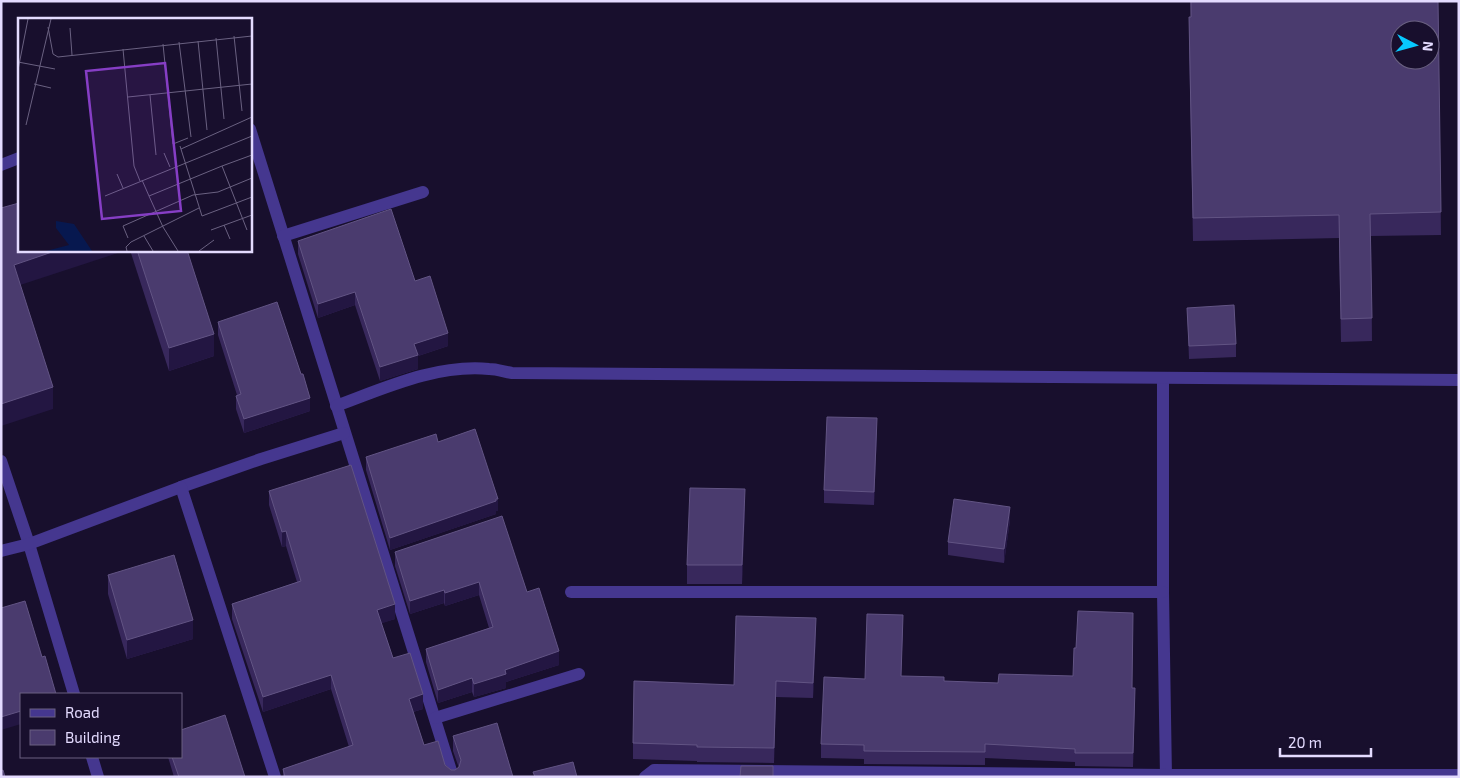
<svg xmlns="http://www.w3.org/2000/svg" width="1460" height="778" viewBox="0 0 1460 778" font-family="'Exo 2',sans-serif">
<rect width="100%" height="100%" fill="#180f2d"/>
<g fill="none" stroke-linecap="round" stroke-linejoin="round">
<!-- minor -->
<g stroke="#45378f" stroke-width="12">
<path d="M250 129 453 777"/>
<path d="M1 165 19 158"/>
<path d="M283 236 423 192"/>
<path d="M1163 378V592L1166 777"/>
<path d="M336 406C385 388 436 364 489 369 497 369 505 372 512 373L1459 380"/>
<path d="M1 461 29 544 74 694"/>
<path d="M181 487 261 459 344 433"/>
<path d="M1 551 29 544 181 487 275 777"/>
<path d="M571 592H1163"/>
<path d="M435 718 579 674"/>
<path d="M92 757 98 777"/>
<path d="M645 777 654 770 1166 775H1459"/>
</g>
</g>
<!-- wall -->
<g fill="#38285c">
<path d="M1190 1H1438L1441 235 1371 236 1372 341 1341 342 1339 238 1193 241 1189 40V17H1191Z"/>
<path d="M298 241 415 281 448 346 418 356V369L380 381 355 305 318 318 298 254Z"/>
<path d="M130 250H187L214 356 169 371Z"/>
<path d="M1187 308 1236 344V357L1189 359Z"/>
<path d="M218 322 310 411 244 433 236 409V396L237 395 218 335Z"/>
<path d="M877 432 874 505 824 503V490Z"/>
<path d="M438 442 498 511H496V514L390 550 366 470V457Z"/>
<path d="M269 491 395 619 381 623 393 658 423 709 413 712 424 745 451 770H455L459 768 453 751V736L513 777H283V769L349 747 331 689 263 712 232 619V604L297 582 286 546 282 547 269 505Z"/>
<path d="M745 508 742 584H687V565Z"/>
<path d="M1010 520 1004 563 948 555V542Z"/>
<path d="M395 552 527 592 559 665 506 682V688L474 697 472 692 438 703 426 662V649L489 628 479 595 445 606 444 603 410 614 395 566Z"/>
<path d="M108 575 193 639 127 659 108 594Z"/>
<path d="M903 629 901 676 944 681 1132 688 1135 701 1133 767 1075 766V762L985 758V765L864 764V759L821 758V744L865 679Z"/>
<path d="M816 634 813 698 776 697 774 763 697 762V761L633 759V743L734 685Z"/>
<path d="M168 757H181L245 777H174Z"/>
</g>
<!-- shaded-wall -->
<g fill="#231642">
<path d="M58 250H127L14 287V265Z"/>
<path d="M355 292V305L318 318V304Z"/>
<path d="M448 333V346L418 356V369L380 381V367L414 344Z"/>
<path d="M214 334V356L169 371V348Z"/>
<path d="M53 387V409L1 426V404Z"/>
<path d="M310 398V411L244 433V419Z"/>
<path d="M877 418V432L874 505V492Z"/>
<path d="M745 489V508L742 584V565Z"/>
<path d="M498 499V511H496V514L390 550V538Z"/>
<path d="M1010 507V520L1004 563V549Z"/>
<path d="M286 531V546L282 547V532Z"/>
<path d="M479 582V595L445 606V593Z"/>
<path d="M444 590V603L410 614V601Z"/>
<path d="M395 604V619L377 625V610Z"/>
<path d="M816 618V634L813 698V683Z"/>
<path d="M193 620V639L127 659V640Z"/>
<path d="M559 651V665L506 682V688L474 697V684L505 670Z"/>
<path d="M331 675V689L263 712V697Z"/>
<path d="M472 678V692L438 703V690Z"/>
<path d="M776 681V697L774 763V748Z"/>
<path d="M423 694V709L409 713V699Z"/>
<path d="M21 711V724L1 730V717Z"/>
</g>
<!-- building -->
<g fill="#4a3b6e" stroke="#625484" fill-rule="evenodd">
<path d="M1191 1H1438L1441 212 1370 214 1372 318 1341 319 1339 215 1193 218 1189 17H1191ZM1400 30H1430V60H1400Z"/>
<path d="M19 203V250H58L14 265 53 387 1 404V208Z"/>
<path d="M391 209 415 281 430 276 448 333 414 344 418 355 380 367 355 292 318 304 298 241Z"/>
<path d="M137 250H187L214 334 169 348Z"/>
<path d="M277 302 301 374H303L310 398 244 419 236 396 241 394 218 322Z"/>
<path d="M1234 305 1236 344 1189 346 1187 308Z"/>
<path d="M827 417 877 418 874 492 824 490Z"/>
<path d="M475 429 498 499H496V501L390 538 366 457 436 434 438 442Z"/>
<path d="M351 465 395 604 377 610 393 658 410 653 423 694 409 699 424 745 438 741 445 765 451 770H455L459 767 461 760 453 736 497 723 513 777H285L283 769 353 745 331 675 263 697 232 604 301 581 286 531 282 532 269 491Z"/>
<path d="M690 488 745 489 742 565H687Z"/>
<path d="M954 499 1010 507 1004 549 948 542Z"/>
<path d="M502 516 527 592 539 588 559 651 505 670 506 674 474 684 472 678 438 690 426 649 493 627 479 582 445 593 444 590 410 601 395 552Z"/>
<path d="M174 555 193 620 127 640 108 575Z"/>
<path d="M25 601 42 657 45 656 56 694H21V711L1 717V608Z"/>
<path d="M1078 611 1133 613 1132 688H1135L1133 753H1075V749L985 744V752L864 751V745L821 744 824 677 865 679 867 614 903 615 901 676 944 677V681L998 683 999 674 1073 676 1074 648H1076Z"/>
<path d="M736 616 816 618 813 683 776 681 774 748 697 747V745L633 743 634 681 734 685Z"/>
<path d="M225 715 245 777H179L172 757H181V730Z"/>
<path d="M573 762 577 777H535L533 772Z"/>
<path d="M741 766H773V777H740Z"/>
<path d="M3 770 5 777H1V771Z"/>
</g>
<!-- overview -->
<g transform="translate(18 18)">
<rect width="234" height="234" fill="#180f2d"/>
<path d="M38 203 56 206 74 233H28L51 227 38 210Z" fill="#07184f"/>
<path fill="none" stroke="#6a6181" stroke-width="1" d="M30 9 35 36 40 39 234 18M52 10 54 37M216 18 224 93M198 20 206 101M180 23 189 112M161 24 173 119M145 26 155 126 170 120M105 31 116 148 122 163M0 44 37 51M0 52 10 1M16 66 33 70M132 77 138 137M110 79 234 66M8 107 33 1M162 128 184 198 234 179M163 131 234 99M146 135 152 149M204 148 234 137M99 156 105 170M124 162 131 178M87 178 234 118M206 207 212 221M193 212 234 197M126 218 135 233M110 220 105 208 175 177 200 174 234 160M109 233 108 229 113 224 181 190M160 233 145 209 131 178 204 148 229 212M181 233 196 222"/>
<path fill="#863ec5" fill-opacity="0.15" stroke="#863ec5" stroke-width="2.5" d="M147 45 163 193 84 201 68 53Z"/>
<rect width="234" height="234" fill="none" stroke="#e4dbff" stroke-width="2.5"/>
</g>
<!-- border -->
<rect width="1460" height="778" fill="none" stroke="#e4dbff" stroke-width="5"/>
<!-- legend -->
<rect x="20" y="693" width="162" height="65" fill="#180f2d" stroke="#6a6181"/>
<rect x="30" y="709" width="25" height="8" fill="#45378f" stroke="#6a6181"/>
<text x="65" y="718" font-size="15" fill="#e4dbff">Road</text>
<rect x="30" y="730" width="25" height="15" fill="#4a3b6e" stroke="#6a6181"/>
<text x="65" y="743" font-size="15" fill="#e4dbff">Building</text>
<!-- north arrow -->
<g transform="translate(1415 45) rotate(96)"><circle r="24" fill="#180f2d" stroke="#6a6181"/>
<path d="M0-4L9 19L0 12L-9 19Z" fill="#07c9ff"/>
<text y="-8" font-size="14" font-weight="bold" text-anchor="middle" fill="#e4dbff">N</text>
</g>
<!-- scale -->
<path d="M1280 748v8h91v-8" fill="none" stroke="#e4dbff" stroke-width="2.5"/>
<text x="1288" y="748" font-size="15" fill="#e4dbff" stroke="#180f2d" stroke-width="4" paint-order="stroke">20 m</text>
</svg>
